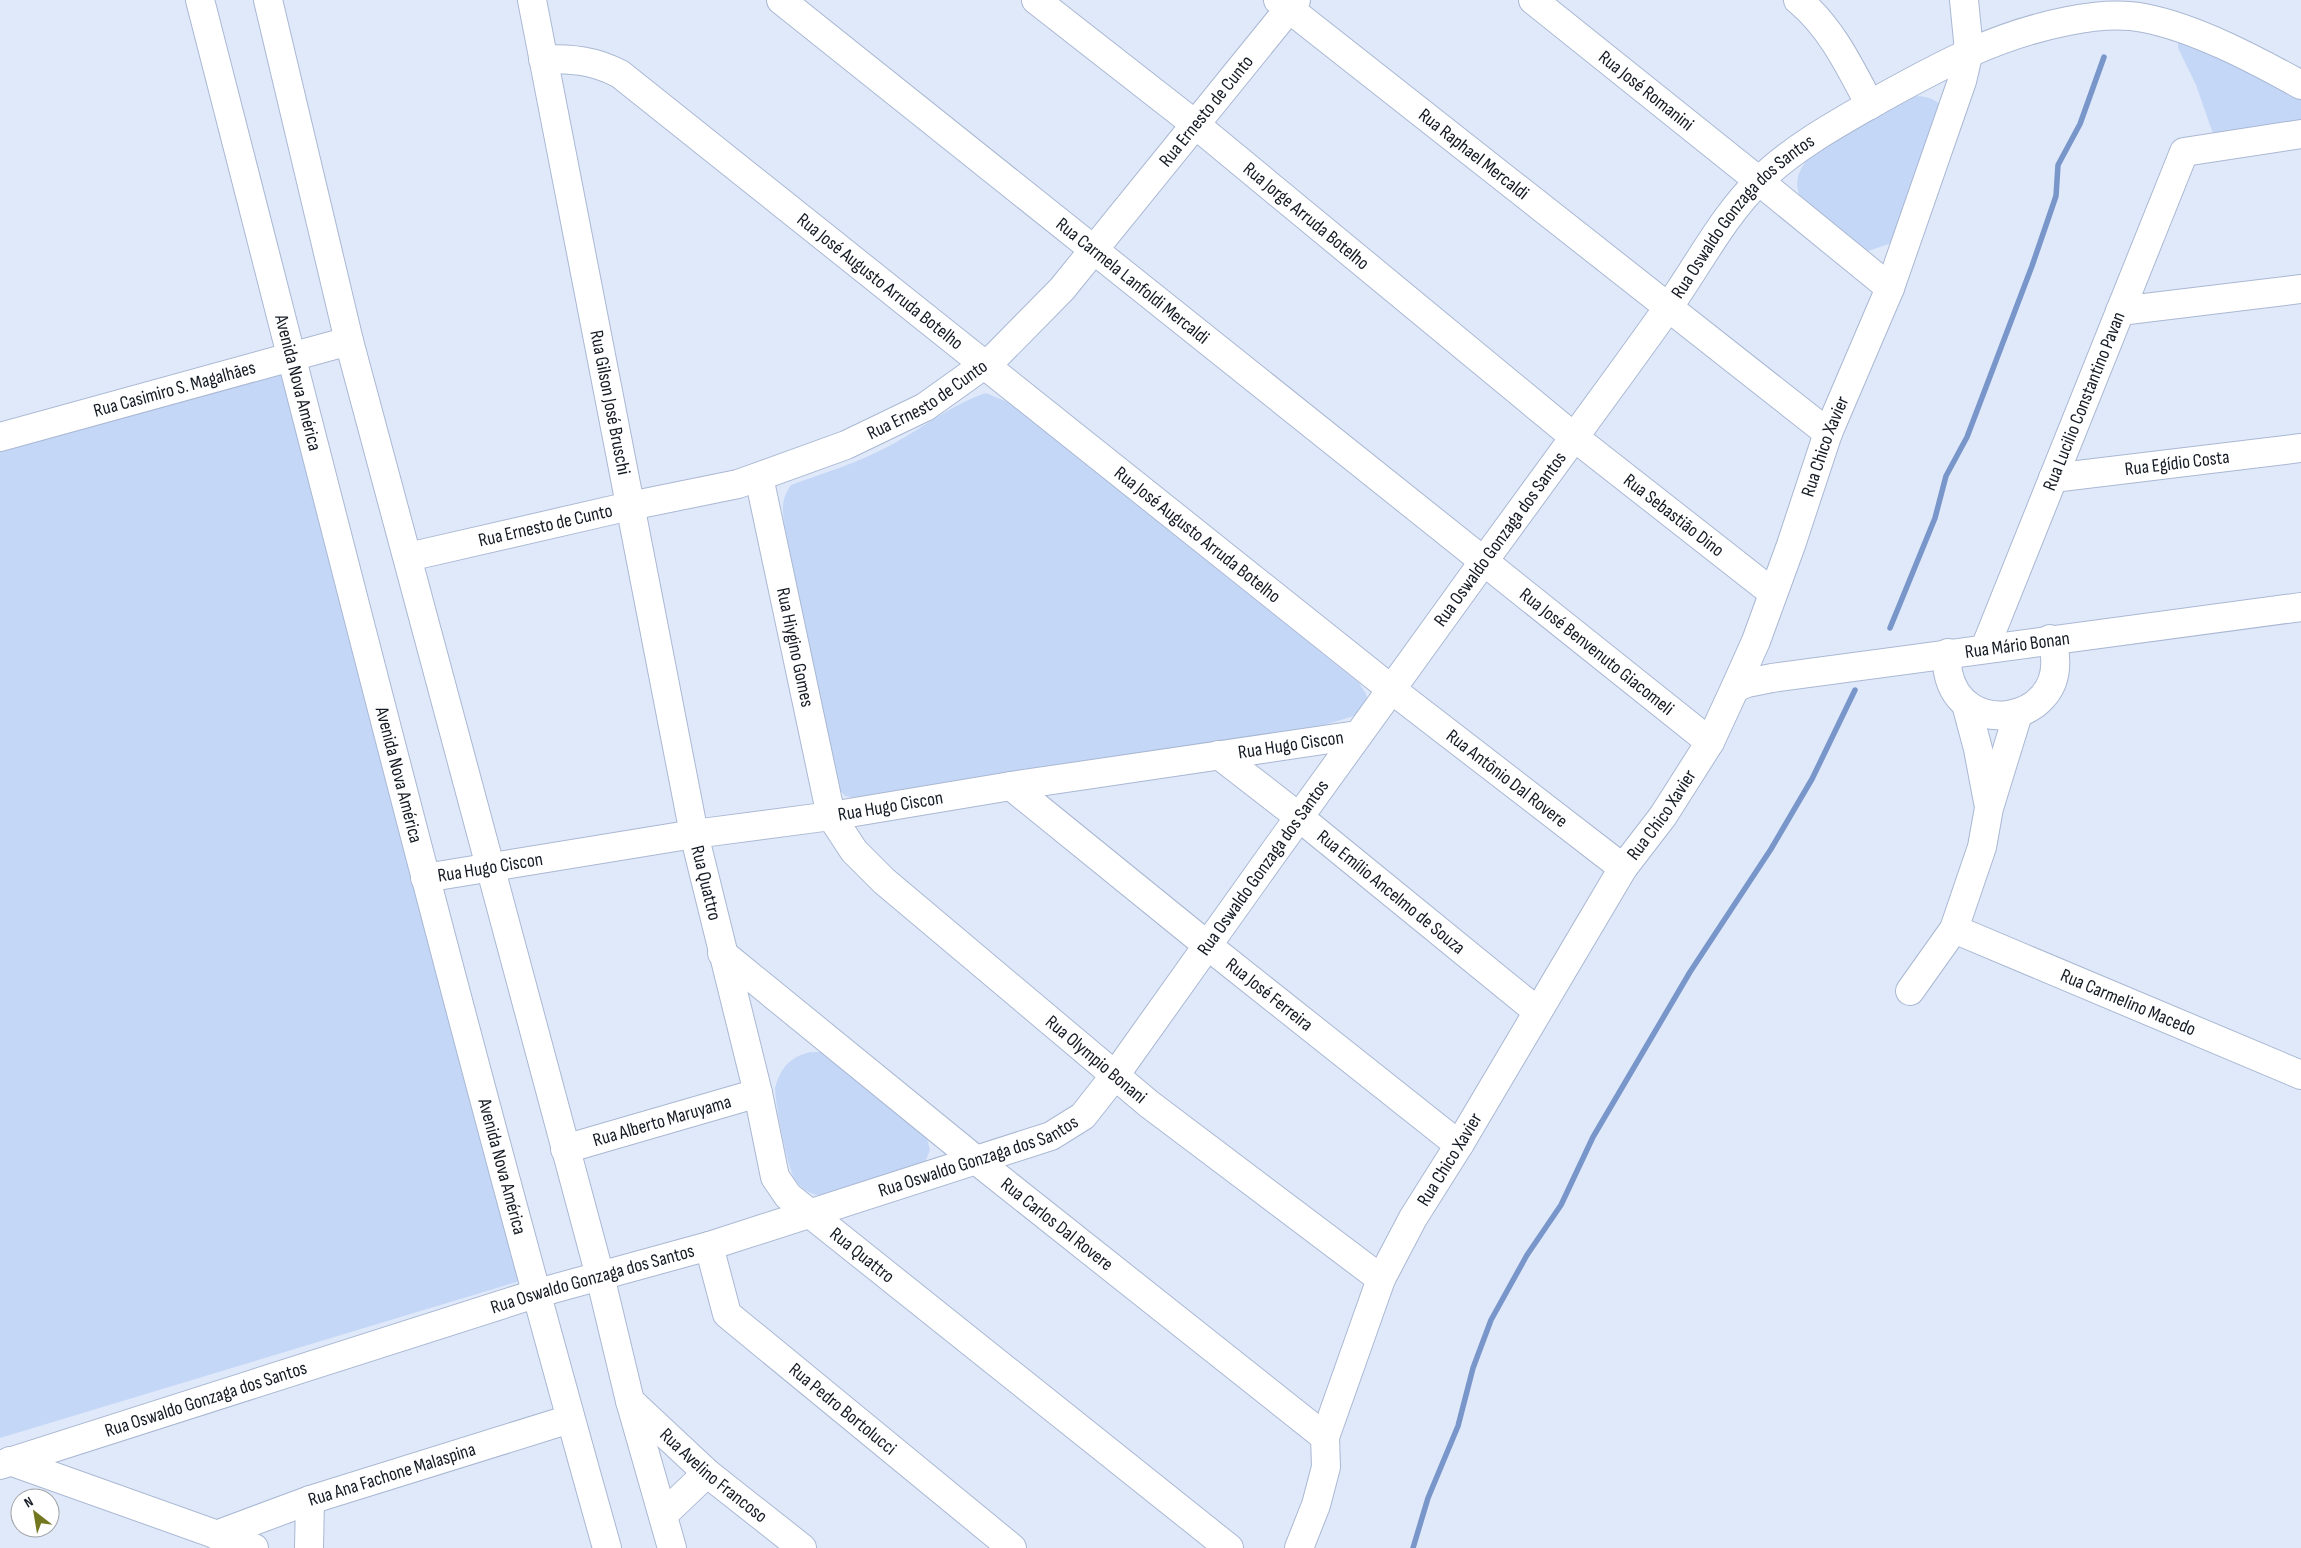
<svg xmlns="http://www.w3.org/2000/svg" width="2301" height="1548" viewBox="0 0 2301 1548" font-family="'Sofia Sans Condensed',sans-serif">
<rect width="100%" height="100%" fill="#e0e9fa"/>
<!-- green -->
<g fill="#c5d7f7">
<path d="M2182 42 2190 43 2301 97V125L2215 136 2212 131 2196 85 2178 48V43Z"/>
<path d="M1910 96C1923 96 1933 96 1942 107L1892 243 1865 252 1802 202C1794 185 1796 173 1808 159Z"/>
<path d="M281 372 401 817 520 1281 0 1438V450Z"/>
<path d="M986 393 1010 403 1359 683 1366 694 1368 703 1362 712 1351 717 1317 727 858 799 845 796 833 782 784 522C782 507 782 498 791 485 824 473 860 462 891 445 923 428 952 404 986 393Z"/>
<path d="M811 1052H825L926 1135 930 1150 924 1165 824 1196C812 1195 802 1190 795 1180 787 1168 775 1103 775 1088 780 1068 791 1056 811 1052Z"/>
</g>
<g fill="none" stroke-linecap="round" stroke-linejoin="round">
<!-- stream -->
<g stroke="#7996ca" stroke-width="5.5">
<path d="M1890 628 1935 518 1946 476 1967 437 2032 266 2056 196 2058 165 2080 124 2104 57"/>
<path d="M1413 1548 1428 1498 1458 1426 1473 1368 1491 1320 1527 1255 1561 1205 1593 1137 1690 972 1771 849 1812 779 1855 690"/>
</g>
<defs>
<g id="minor">
<path id="s1" d="M200 0C333 517 462 1034 607 1548"/>
<path d="M268 0 349 341 600 1276 630 1401 672 1548"/>
<path id="s2" d="M532 0 694 834 758 1093 775 1177 788 1196 1229 1548"/>
<path id="s3" d="M781 0 1710 742"/>
<path id="s4" d="M1036 0 1196 125 1574 437 1773 593"/>
<path id="s5" d="M1278 0 1828 433"/>
<path id="s6" d="M1533 0 1759 181 1890 288"/>
<path d="M1798 0C1831 27 1850 67 1870 105"/>
<path id="s7" d="M543 59C573 59 593 60 620 74L1391 689 1623 868"/>
<path d="M2120 311 2301 289"/>
<path id="s8" d="M0 437 349 341"/>
<path id="s9" d="M759 477 831 816 854 851 884 881 1149 1104 1381 1279"/>
<path id="s10" d="M2053 478 2301 448"/>
<path id="s11" d="M408 557 630 506 738 484 846 445 925 407 995 357 1062 289 1296 0"/>
<path id="s12" d="M1985 648 2184 152 2301 134"/>
<path d="M1948 653C1948 659 1947 667 1948 672 1961 739 2061 724 2055 657 2055 651 2052 645 2050 639"/>
<path id="s13" d="M1735 688 1747 683 1772 678 2301 607"/>
<path d="M1966 704 1978 749 1988 802"/>
<path id="s14" d="M1219 755 1299 817 1537 1011"/>
<path id="s15" d="M1011 786 1207 945 1459 1145"/>
<path id="s16" d="M425 878 694 834 831 816 1011 786 1357 735"/>
<path id="s17" d="M1954 929 2301 1075"/>
<path id="s18" d="M722 953 976 1160 1325 1437"/>
<path d="M1910 991 1954 929 1982 847 1989 808 2018 714"/>
<path id="s19" d="M565 1149 758 1093"/>
<path id="s20" d="M709 1246 727 1314 1012 1548"/>
<path id="s21" d="M630 1401 707 1473 802 1548"/>
<path d="M10 1461 254 1548"/>
<path id="s22" d="M0 1465 538 1293 709 1246 1051 1136 1083 1116 1116 1074C1239 900 1364 726 1489 554 1548 473 1607 393 1665 312 1697 268 1721 218 1760 180 1794 147 1838 123 1880 99 1943 64 1997 35 2068 21 2093 16 2119 13 2144 18 2196 28 2256 60 2301 85"/>
<path d="M663 1515 707 1473"/>
<path id="s23" d="M216 1535 310 1500 570 1419"/>
<path d="M309 1548 310 1500"/>
<path id="s24" d="M1299 1548 1316 1505 1326 1467 1325 1437 1381 1279 1413 1218 1459 1145 1623 868 1663 816 1710 742 1735 688 1756 641 1791 545 1828 433 1890 288 1962 81 1969 51 1964 0"/>
</g>
</defs>
<!-- minor casing -->
<use href="#minor" stroke="#a9b8d3" stroke-width="30"/>
<!-- minor -->
<use href="#minor" stroke="#fff" stroke-width="28"/>
</g>
<g text-anchor="middle" dominant-baseline="central" stroke-width="5" stroke-linejoin="round" paint-order="stroke">
<!-- street labels -->
<g font-size="19" fill="#151b24" stroke="#fff">
<text stroke="none"><textPath href="#s6" startOffset="145">Rua José Romanini</textPath></text>
<text stroke="none"><textPath href="#s11" startOffset="951">Rua Ernesto de Cunto</textPath></text>
<text stroke="none"><textPath href="#s5" startOffset="249">Rua Raphael Mercaldi</textPath></text>
<text stroke="none"><textPath href="#s4" startOffset="346">Rua Jorge Arruda Botelho</textPath></text>
<text stroke="none"><textPath href="#s22" startOffset="2256">Rua Oswaldo Gonzaga dos Santos</textPath></text>
<text stroke="none"><textPath href="#s7" startOffset="412">Rua José Augusto Arruda Botelho</textPath></text>
<text stroke="none"><textPath href="#s3" startOffset="450">Rua Carmela Lanfoldi Mercaldi</textPath></text>
<text stroke="none"><textPath href="#s1" startOffset="395">Avenida Nova América</textPath></text>
<text stroke="none"><textPath href="#s8" startOffset="181">Rua Casimiro S. Magalhães</textPath></text>
<text stroke="none"><textPath href="#s11" startOffset="546">Rua Ernesto de Cunto</textPath></text>
<text stroke="none"><textPath href="#s12" startOffset="266">Rua Lucilio Constantino Pavan</textPath></text>
<text stroke="none"><textPath href="#s2" startOffset="410">Rua Gilson José Bruschi</textPath></text>
<text stroke="none"><textPath href="#s24" startOffset="1231">Rua Chico Xavier</textPath></text>
<text stroke="none"><textPath href="#s10" startOffset="125">Rua Egídio Costa</textPath></text>
<text stroke="none"><textPath href="#s4" startOffset="820">Rua Sebastião Dino</textPath></text>
<text stroke="none"><textPath href="#s11" startOffset="141">Rua Ernesto de Cunto</textPath></text>
<text stroke="none"><textPath href="#s7" startOffset="818">Rua José Augusto Arruda Botelho</textPath></text>
<text stroke="none"><textPath href="#s22" startOffset="1851">Rua Oswaldo Gonzaga dos Santos</textPath></text>
<text stroke="none"><textPath href="#s13" startOffset="286">Rua Mário Bonan</textPath></text>
<text stroke="none"><textPath href="#s9" startOffset="174">Rua Hiygino Gomes</textPath></text>
<text stroke="none"><textPath href="#s3" startOffset="1044">Rua José Benvenuto Giacomeli</textPath></text>
<text stroke="none"><textPath href="#s16" startOffset="876">Rua Hugo Ciscon</textPath></text>
<text stroke="none"><textPath href="#s1" startOffset="800">Avenida Nova América</textPath></text>
<text stroke="none"><textPath href="#s7" startOffset="1212">Rua Antônio Dal Rovere</textPath></text>
<text stroke="none"><textPath href="#s16" startOffset="471">Rua Hugo Ciscon</textPath></text>
<text stroke="none"><textPath href="#s24" startOffset="826">Rua Chico Xavier</textPath></text>
<text stroke="none"><textPath href="#s16" startOffset="66">Rua Hugo Ciscon</textPath></text>
<text stroke="none"><textPath href="#s22" startOffset="1446">Rua Oswaldo Gonzaga dos Santos</textPath></text>
<text stroke="none"><textPath href="#s2" startOffset="900">Rua Quattro</textPath></text>
<text stroke="none"><textPath href="#s14" startOffset="220">Rua Emílio Ancelmo de Souza</textPath></text>
<text stroke="none"><textPath href="#s15" startOffset="332">Rua José Ferreira</textPath></text>
<text stroke="none"><textPath href="#s17" startOffset="189">Rua Carmelino Macedo</textPath></text>
<text stroke="none"><textPath href="#s9" startOffset="708">Rua Olympio Bonani</textPath></text>
<text stroke="none"><textPath href="#s19" startOffset="101">Rua Alberto Maruyama</textPath></text>
<text stroke="none"><textPath href="#s22" startOffset="1026">Rua Oswaldo Gonzaga dos Santos</textPath></text>
<text stroke="none"><textPath href="#s24" startOffset="421">Rua Chico Xavier</textPath></text>
<text stroke="none"><textPath href="#s1" startOffset="1205">Avenida Nova América</textPath></text>
<text stroke="none"><textPath href="#s18" startOffset="431">Rua Carlos Dal Rovere</textPath></text>
<text stroke="none"><textPath href="#s2" startOffset="1320">Rua Quattro</textPath></text>
<text stroke="none"><textPath href="#s22" startOffset="621">Rua Oswaldo Gonzaga dos Santos</textPath></text>
<text stroke="none"><textPath href="#s22" startOffset="216">Rua Oswaldo Gonzaga dos Santos</textPath></text>
<text stroke="none"><textPath href="#s20" startOffset="220">Rua Pedro Bortolucci</textPath></text>
<text stroke="none"><textPath href="#s23" startOffset="186">Rua Ana Fachone Malaspina</textPath></text>
<text stroke="none"><textPath href="#s21" startOffset="112">Rua Avelino Francoso</textPath></text>
</g>
</g>
<!-- north arrow -->
<g transform="translate(35 1513) rotate(329)"><circle r="24" fill="#ffffff" stroke="#a1a4a7"/>
<path d="M0-4L9 19L0 12L-9 19Z" fill="#737720"/>
<text y="-8" font-size="14" font-weight="bold" text-anchor="middle" fill="#151b24">N</text>
</g>
</svg>
